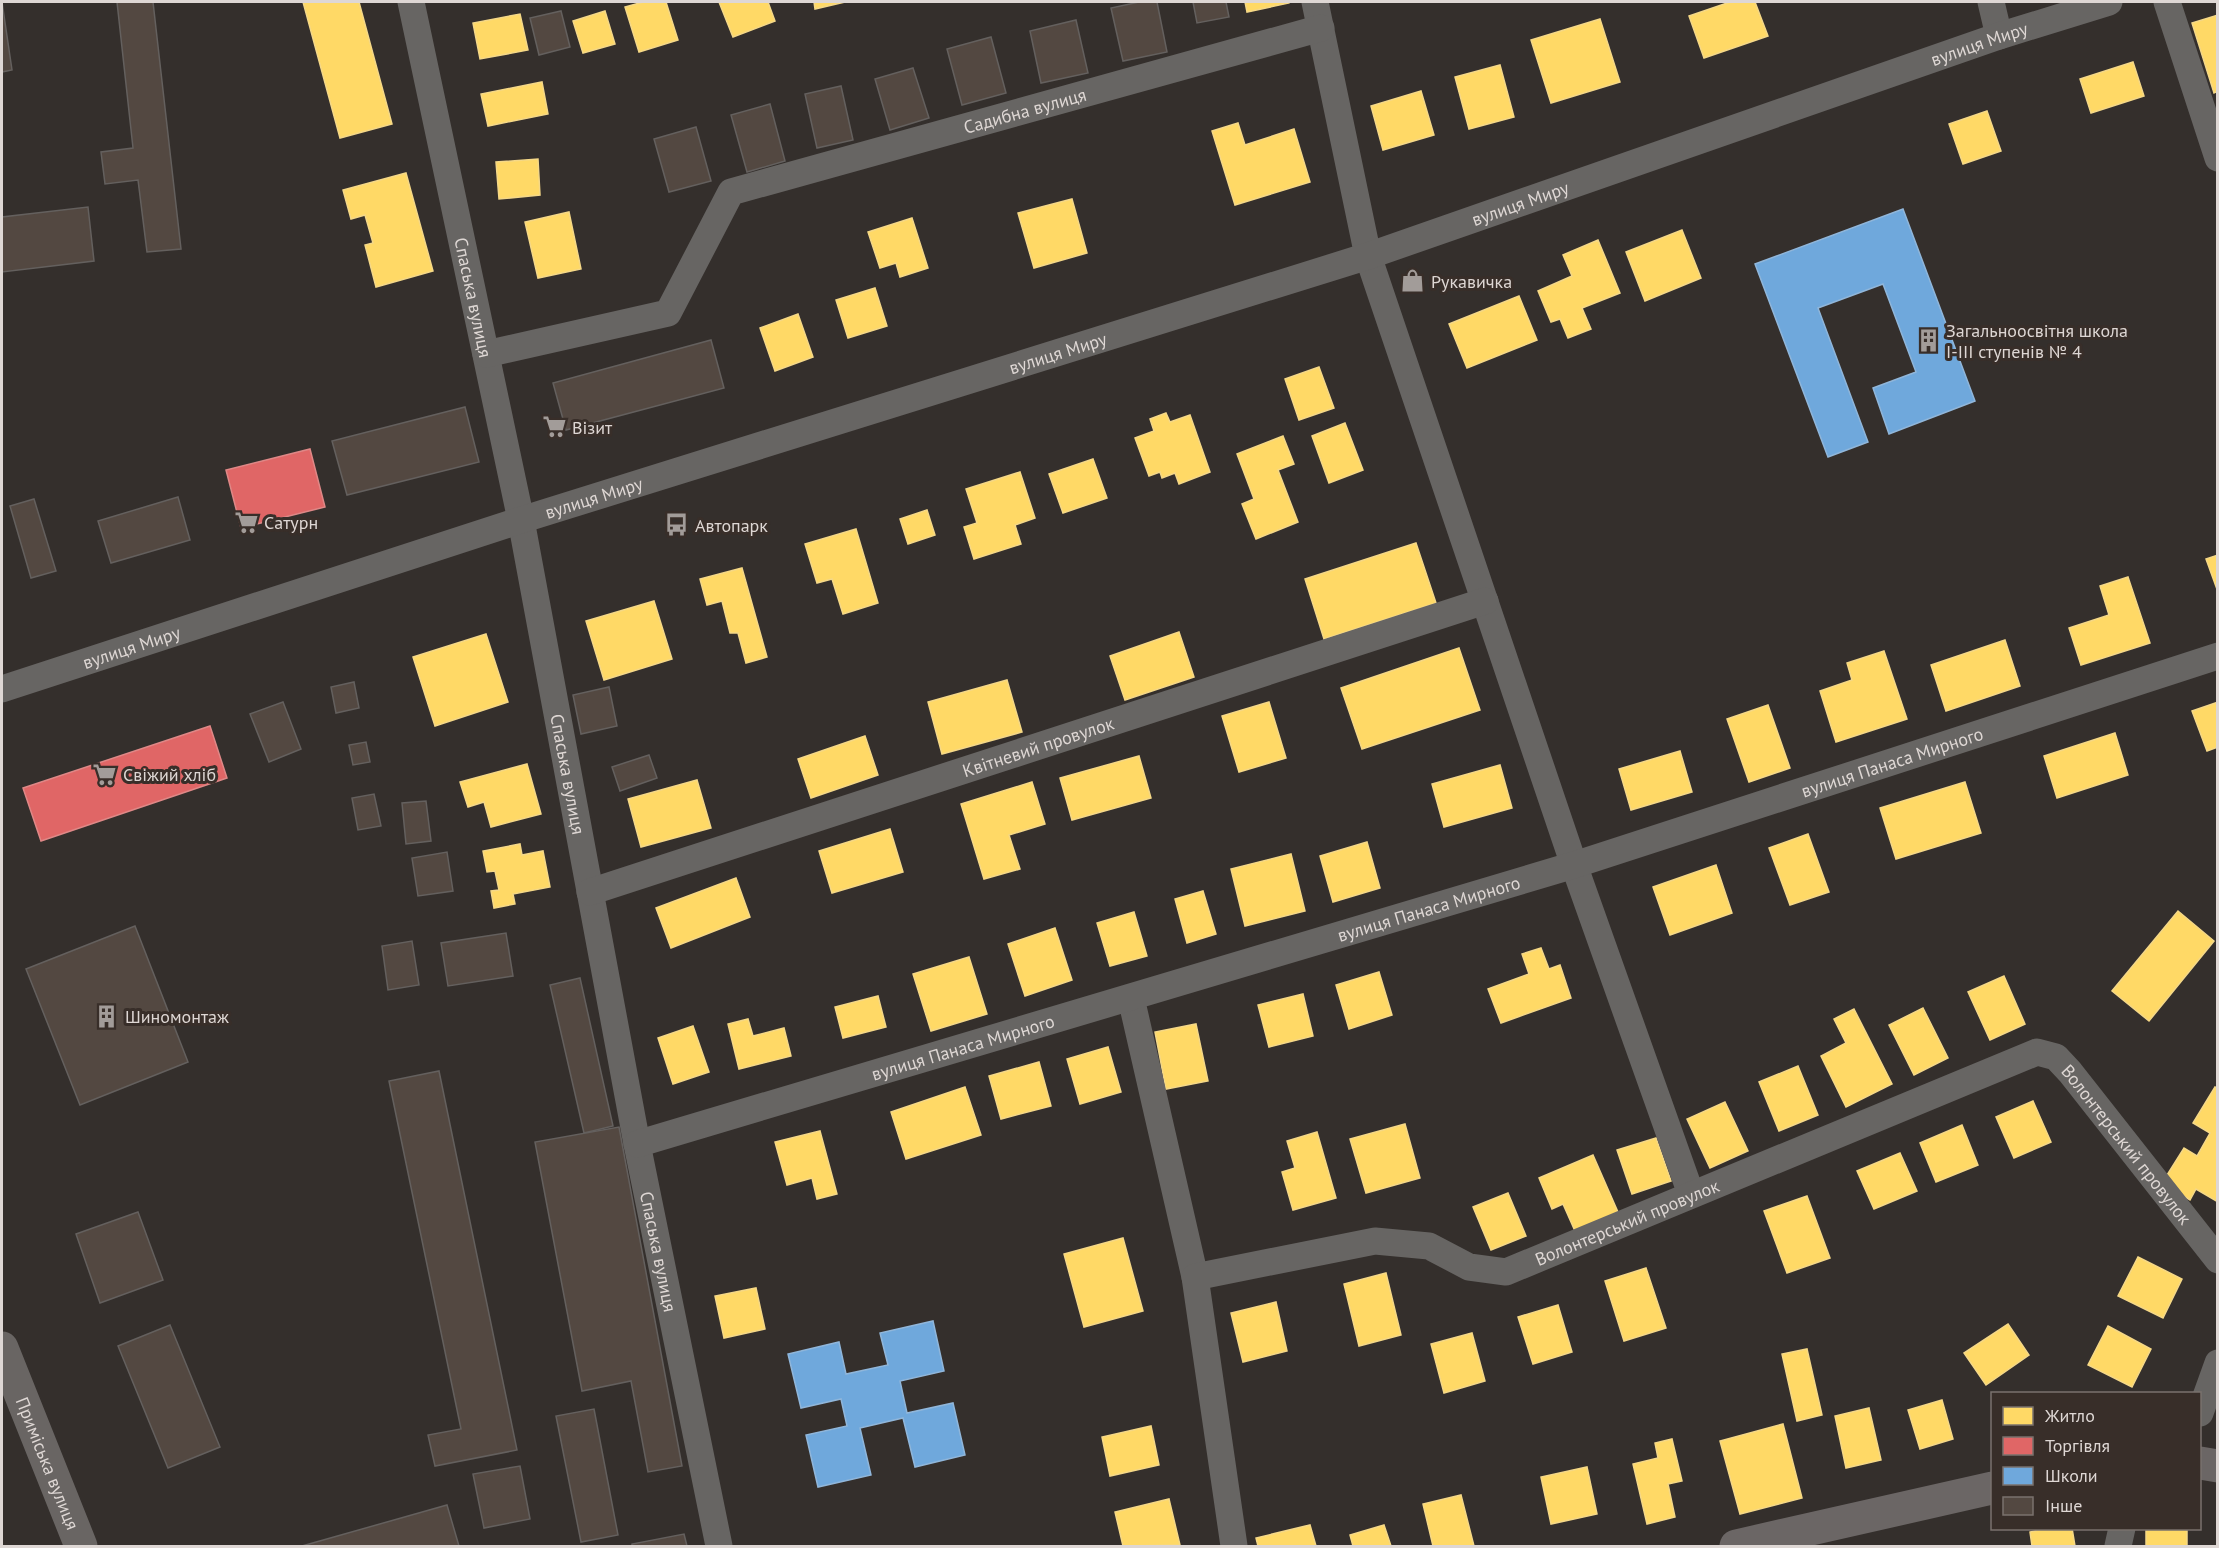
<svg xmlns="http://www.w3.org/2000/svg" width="2219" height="1548" viewBox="0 0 2219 1548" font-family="'PT Sans',sans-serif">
<rect width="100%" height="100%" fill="#342f2c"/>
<!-- homes -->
<g fill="#ffd966" stroke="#f5d887" stroke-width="1.5">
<path d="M303 2H359L392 124 340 138Z"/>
<path d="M643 2H666L678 40 639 52 625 7Z"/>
<path d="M719 2H768L775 21 733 37Z"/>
<path d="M814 2H845L815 9Z"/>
<path d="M1245 2H1289V3L1247 12Z"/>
<path d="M1730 2H1755L1768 36 1704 58 1689 16Z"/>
<path d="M605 11 615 44 583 53 573 21Z"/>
<path d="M520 14 528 50 480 59 473 23Z"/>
<path d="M2218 15V91L2214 93 2192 23Z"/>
<path d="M1600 19 1620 82 1551 103 1531 40Z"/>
<path d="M2133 62 2144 96 2091 113 2080 79Z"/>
<path d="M1500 65 1514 117 1469 129 1455 77Z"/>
<path d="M542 82 548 114 488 126 481 94Z"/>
<path d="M1421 91 1434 135 1383 150 1371 106Z"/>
<path d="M1987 111 2001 151 1963 164 1949 124Z"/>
<path d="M1238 123 1245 145 1294 129 1310 182 1235 205 1212 131Z"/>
<path d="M538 159 540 195 499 199 496 162Z"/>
<path d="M406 173 433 271 376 287 365 245 373 243 365 215 351 219 343 190Z"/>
<path d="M1072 199 1087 253 1034 268 1018 213Z"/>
<path d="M569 212 581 269 538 278 525 222Z"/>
<path d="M912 218 928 268 900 277 896 263 880 268 868 232Z"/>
<path d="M1682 230 1701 278 1645 301 1626 252Z"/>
<path d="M1598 240 1620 293 1582 308 1591 329 1568 338 1560 319 1551 322 1538 291 1572 276 1563 255Z"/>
<path d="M875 288 887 326 848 338 836 300Z"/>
<path d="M1519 296 1537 340 1467 368 1449 324Z"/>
<path d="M798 314 813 357 775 371 760 328Z"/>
<path d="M1319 367 1334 408 1299 420 1285 379Z"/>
<path d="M1166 413 1170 422 1190 415 1210 472 1179 484 1175 473 1162 478 1160 472 1149 476 1135 438 1154 431 1150 419Z"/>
<path d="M1345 423 1363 470 1329 483 1312 436Z"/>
<path d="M1283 436 1294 464 1278 470 1298 522 1256 539 1242 504 1254 499 1237 454Z"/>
<path d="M1093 459 1107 498 1063 513 1049 474Z"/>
<path d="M1020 472 1035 518 1015 525 1021 544 974 559 964 527 977 523 966 489Z"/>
<path d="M927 510 935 535 908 544 900 519Z"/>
<path d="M856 529 878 603 843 614 832 579 817 583 805 544Z"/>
<path d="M1416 543 1436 603 1324 639 1305 579Z"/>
<path d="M2218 555V592L2206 559Z"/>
<path d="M742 568 767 657 746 663 738 633H730L722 601 707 605 700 579Z"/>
<path d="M2128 577 2150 643 2081 665 2069 628 2109 615 2100 586Z"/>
<path d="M654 601 672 659 604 680 586 621Z"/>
<path d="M1179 632 1194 677 1125 700 1110 656Z"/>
<path d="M486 634 508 702 435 726 413 657Z"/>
<path d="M2005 640 2020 686 1946 711 1931 665Z"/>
<path d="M1459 648 1480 710 1362 749 1341 688Z"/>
<path d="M1884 651 1907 719 1836 742 1820 691 1852 680 1847 663Z"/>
<path d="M1007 680 1022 732 942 754 928 702Z"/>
<path d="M1269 702 1286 758 1239 772 1222 716Z"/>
<path d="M2218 702V747L2207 751 2192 711Z"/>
<path d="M1768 705 1790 768 1749 782 1727 719Z"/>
<path d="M2115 733 2128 775 2057 798 2044 756Z"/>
<path d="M865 736 878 775 811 798 798 759Z"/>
<path d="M1680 751 1692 792 1631 810 1619 769Z"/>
<path d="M1139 756 1151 798 1072 820 1060 778Z"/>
<path d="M527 764 541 814 491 827 484 802 468 807 460 782Z"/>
<path d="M1500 765 1512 808 1444 827 1432 784Z"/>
<path d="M697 780 711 828 641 847 628 799Z"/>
<path d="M1032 782 1045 824 1009 835 1020 869 984 879 961 804Z"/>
<path d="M1965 782 1981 833 1896 859 1880 808Z"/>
<path d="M890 829 903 872 832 893 819 851Z"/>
<path d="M1808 834 1829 892 1790 905 1769 848Z"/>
<path d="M1367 842 1380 888 1333 902 1320 856Z"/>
<path d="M520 844 522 855 543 851 550 887 513 894 515 904 494 908 491 891 499 890 495 871 487 872 483 851Z"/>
<path d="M1291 854 1305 911 1245 926 1231 869Z"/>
<path d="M1716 865 1732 913 1670 935 1653 887Z"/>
<path d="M736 878 750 917 671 948 656 908Z"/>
<path d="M1203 891 1216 934 1187 943 1175 899Z"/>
<path d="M2178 911 2214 941 2149 1021 2112 991Z"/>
<path d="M1134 912 1147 956 1110 966 1097 923Z"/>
<path d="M1055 928 1072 980 1025 996 1008 944Z"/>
<path d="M1541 948 1549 969 1560 965 1571 998 1501 1023 1488 989 1529 974 1522 954Z"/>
<path d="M969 957 987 1014 931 1031 913 974Z"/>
<path d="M1379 972 1392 1015 1349 1029 1336 985Z"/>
<path d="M2004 976 2025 1024 1990 1040 1968 992Z"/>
<path d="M1303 994 1313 1036 1269 1047 1258 1005Z"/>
<path d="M878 996 886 1027 843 1038 835 1007Z"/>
<path d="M1923 1008 1948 1058 1914 1075 1889 1025Z"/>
<path d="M1854 1009 1892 1084 1846 1107 1821 1056 1846 1043 1834 1019Z"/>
<path d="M748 1019 753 1036 784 1028 791 1056 739 1069 728 1024Z"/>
<path d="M1196 1024 1208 1081 1166 1089 1155 1032Z"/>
<path d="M693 1026 709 1072 673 1084 658 1038Z"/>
<path d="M1108 1047 1121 1092 1080 1104 1067 1059Z"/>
<path d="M1039 1062 1051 1106 1001 1119 989 1076Z"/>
<path d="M1798 1066 1818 1115 1779 1131 1759 1082Z"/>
<path d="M965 1087 981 1135 906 1159 891 1112Z"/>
<path d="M2215 1087 2218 1088V1202L2196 1189 2190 1200 2162 1183 2184 1148 2197 1156 2210 1133 2193 1123Z"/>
<path d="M2033 1101 2051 1142 2014 1158 1996 1117Z"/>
<path d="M1725 1102 1748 1151 1710 1168 1687 1119Z"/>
<path d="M1405 1124 1420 1178 1366 1193 1350 1139Z"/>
<path d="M1962 1125 1978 1165 1936 1182 1920 1143Z"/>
<path d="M820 1131 837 1194 817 1199 812 1178 787 1185 775 1142Z"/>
<path d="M1317 1132 1336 1198 1293 1210 1282 1172 1295 1168 1287 1141Z"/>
<path d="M1656 1138 1671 1181 1632 1194 1617 1150Z"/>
<path d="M1900 1153 1917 1191 1874 1209 1857 1171Z"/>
<path d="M1593 1155 1618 1212 1575 1231 1563 1204 1552 1209 1539 1178Z"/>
<path d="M1508 1193 1526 1236 1491 1250 1473 1207Z"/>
<path d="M1807 1196 1830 1258 1787 1273 1764 1211Z"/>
<path d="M1123 1238 1143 1311 1084 1327 1064 1254Z"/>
<path d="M2138 1257 2182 1279 2163 1318 2118 1296Z"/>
<path d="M1646 1268 1666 1328 1624 1341 1605 1281Z"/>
<path d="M1386 1273 1401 1335 1359 1346 1344 1284Z"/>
<path d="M756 1288 765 1329 724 1338 715 1296Z"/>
<path d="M1276 1302 1287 1351 1243 1362 1231 1313Z"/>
<path d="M1558 1305 1572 1352 1533 1364 1518 1317Z"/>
<path d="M2008 1324 2029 1355 1986 1385 1964 1353Z"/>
<path d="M2108 1326 2151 1349 2132 1387 2088 1365Z"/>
<path d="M1472 1333 1485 1381 1444 1393 1431 1344Z"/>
<path d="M1807 1349 1822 1415 1797 1421 1782 1354Z"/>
<path d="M1942 1400 1953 1439 1920 1449 1908 1410Z"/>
<path d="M1869 1408 1881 1460 1846 1468 1835 1416Z"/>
<path d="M1783 1424 1802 1498 1740 1514 1720 1441Z"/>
<path d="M1151 1426 1159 1465 1110 1476 1102 1437Z"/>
<path d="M1672 1439 1682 1481 1668 1484 1675 1517 1647 1524 1633 1464 1658 1458 1655 1443Z"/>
<path d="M1587 1467 1597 1514 1551 1524 1541 1477Z"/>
<path d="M1461 1495 1474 1546H1433L1423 1504Z"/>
<path d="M1169 1499 1180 1545 1123 1546 1115 1512Z"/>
<path d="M1310 1525 1316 1546H1258L1256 1538Z"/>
<path d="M1384 1525 1391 1546H1353L1350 1535Z"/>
<path d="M2047 1528H2072L2075 1546H2032L2030 1532Z"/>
<rect x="2146" y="1528" width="41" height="18"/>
</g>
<!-- shops -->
<g fill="#e06666" stroke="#df8887" stroke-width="1.5">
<path d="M310 449 325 507 241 528 226 470Z"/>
<path d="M210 726 227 778 41 841 23 788Z"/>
</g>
<!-- schools -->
<g fill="#6fa8dc" stroke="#90b6da" stroke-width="1.5">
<path d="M1903 209 1975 401 1889 434 1873 388 1916 372 1883 284 1818 308 1868 442 1828 457 1755 264Z"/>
<path d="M933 1321 944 1371 900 1381 907 1413 953 1403 965 1455 915 1467 903 1418 860 1428 871 1475 818 1487 806 1435 847 1426 841 1399 801 1408 788 1354 839 1342 846 1374 888 1365 880 1333Z"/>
</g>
<!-- building -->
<g fill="#534841" stroke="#64605e" stroke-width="1.5">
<path d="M2 2 12 70 2 72Z"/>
<path d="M117 2H153L181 249 147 252 138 180 105 184 101 152 133 148Z"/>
<path d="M1139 2H1157L1167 52 1123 61 1111 8Z"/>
<path d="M1193 2H1226L1229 17 1197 23Z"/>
<path d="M561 11 570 47 539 55 530 18Z"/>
<path d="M1076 20 1088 73 1041 83 1030 31Z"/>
<path d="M991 37 1006 93 962 105 947 49Z"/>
<path d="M913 68 929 118 890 130 875 79Z"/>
<path d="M841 86 853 140 817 148 805 94Z"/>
<path d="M770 104 785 161 747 172 731 115Z"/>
<path d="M696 127 711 181 669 192 654 139Z"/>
<path d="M88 207 94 261 2 272V217Z"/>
<path d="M711 340 724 388 566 430 553 383Z"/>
<path d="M465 407 479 462 347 495 332 441Z"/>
<path d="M178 497 190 540 111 563 98 521Z"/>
<path d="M34 499 56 571 31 578 10 506Z"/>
<path d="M354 682 359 708 336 713 331 687Z"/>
<path d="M609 687 617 726 581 734 573 695Z"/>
<path d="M283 702 301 749 269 762 250 714Z"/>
<path d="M366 742 370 762 353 765 349 745Z"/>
<path d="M649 755 657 778 620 791 612 767Z"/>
<path d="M374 794 381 826 358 830 352 798Z"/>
<path d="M426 801 431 841 406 844 402 803Z"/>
<path d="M447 852 453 891 418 896 412 858Z"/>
<path d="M135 926 188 1062 80 1105 26 969Z"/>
<path d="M506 933 513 976 448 986 441 943Z"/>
<path d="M412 941 419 985 388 990 382 946Z"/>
<path d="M580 978 613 1126 584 1133 550 985Z"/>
<path d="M439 1071 517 1450 435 1466 428 1435 461 1429 389 1081Z"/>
<path d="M619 1127 682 1466 648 1472 631 1381 582 1391 535 1142Z"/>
<path d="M138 1212 163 1280 100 1303 76 1234Z"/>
<path d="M170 1325 220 1447 168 1468 118 1346Z"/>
<path d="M594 1409 618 1535 581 1542 556 1416Z"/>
<path d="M520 1466 530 1519 484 1528 473 1474Z"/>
<path d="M447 1505 459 1546H302Z"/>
<path d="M684 1534 687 1546H632V1544Z"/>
</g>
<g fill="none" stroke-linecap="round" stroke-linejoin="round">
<!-- minor -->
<g stroke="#676563" stroke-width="27">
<path id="s1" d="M411 2 521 520 637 1144 719 1546"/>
<path d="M1315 2 1368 256 1574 865 1691 1194"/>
<path d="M1991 2 1999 36"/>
<path d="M2167 2 2218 158"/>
<path id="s2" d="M486 354 668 313 731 192 1321 28"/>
<path id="s3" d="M2 689 521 520 1368 256 1999 36 2109 2"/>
<path id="s4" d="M590 892 1485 601"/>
<path d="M1131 998 1195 1277"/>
<path id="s5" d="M637 1144 1574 865 2218 656"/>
<path d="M2200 1413 2218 1363"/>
<path id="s6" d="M1234 1546 1195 1277 1375 1241 1429 1246 1469 1267 1506 1272 2037 1052 2056 1057 2070 1072 2218 1260"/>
<path d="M2118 1546 2122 1528"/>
</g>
<!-- secondary -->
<g stroke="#6b6665" stroke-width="33">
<path d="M2200 1463 2218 1466"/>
<path d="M1736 1546 1992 1488"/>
</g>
<!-- primary -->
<path stroke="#696563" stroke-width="33" id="s7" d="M2 1348 81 1546"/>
</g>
<!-- icons -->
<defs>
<symbol id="shop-bare" viewBox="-9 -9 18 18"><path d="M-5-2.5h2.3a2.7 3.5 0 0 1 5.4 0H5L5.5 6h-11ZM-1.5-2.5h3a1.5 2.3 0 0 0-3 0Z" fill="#a29c99" stroke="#382e29" stroke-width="2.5" paint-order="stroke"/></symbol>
<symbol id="building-bare" viewBox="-9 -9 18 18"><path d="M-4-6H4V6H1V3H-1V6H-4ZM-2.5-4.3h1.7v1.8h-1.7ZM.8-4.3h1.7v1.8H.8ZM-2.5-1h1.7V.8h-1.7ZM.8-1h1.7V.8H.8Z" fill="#a29c99" stroke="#382e29" stroke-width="2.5" paint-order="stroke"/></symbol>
<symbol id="supermarket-bare" viewBox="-9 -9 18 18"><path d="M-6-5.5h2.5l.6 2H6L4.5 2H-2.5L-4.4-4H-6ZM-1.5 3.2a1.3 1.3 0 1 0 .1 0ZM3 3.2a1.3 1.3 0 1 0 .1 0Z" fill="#a29c99" stroke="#382e29" stroke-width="2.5" paint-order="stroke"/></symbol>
<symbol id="bus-bare" viewBox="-9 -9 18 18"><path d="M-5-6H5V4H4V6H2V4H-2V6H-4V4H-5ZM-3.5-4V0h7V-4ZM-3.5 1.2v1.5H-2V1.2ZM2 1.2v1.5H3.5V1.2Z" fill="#a29c99" stroke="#382e29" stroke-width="2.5" paint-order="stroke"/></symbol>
</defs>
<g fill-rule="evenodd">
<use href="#shop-bare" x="1396" y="264" width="33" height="33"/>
<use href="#building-bare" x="1912" y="324" width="33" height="33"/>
<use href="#supermarket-bare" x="538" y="410" width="33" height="33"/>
<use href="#supermarket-bare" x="230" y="506" width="33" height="33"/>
<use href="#bus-bare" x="660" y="508" width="33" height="33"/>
<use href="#supermarket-bare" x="88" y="758" width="33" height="33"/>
<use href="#building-bare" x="90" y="1000" width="33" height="33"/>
</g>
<g text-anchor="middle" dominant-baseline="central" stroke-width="6" stroke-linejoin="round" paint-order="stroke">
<!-- street labels -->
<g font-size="18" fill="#ded7d4" stroke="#382e29">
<text stroke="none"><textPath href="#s3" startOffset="2080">вулиця Миру</textPath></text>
<text stroke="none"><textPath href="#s2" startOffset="628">Садибна вулиця</textPath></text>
<text stroke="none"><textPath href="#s3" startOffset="1594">вулиця Миру</textPath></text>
<text stroke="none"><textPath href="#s1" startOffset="302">Спаська вулиця</textPath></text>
<text stroke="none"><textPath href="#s3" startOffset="1108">вулиця Миру</textPath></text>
<text stroke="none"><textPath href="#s3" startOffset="622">вулиця Миру</textPath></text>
<text stroke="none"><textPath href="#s3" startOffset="136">вулиця Миру</textPath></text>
<text stroke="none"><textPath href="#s4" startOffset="471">Квітневий провулок</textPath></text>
<text stroke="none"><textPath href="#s5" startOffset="1312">вулиця Панаса Мирного</textPath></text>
<text stroke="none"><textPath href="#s1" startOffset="788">Спаська вулиця</textPath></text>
<text stroke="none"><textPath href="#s5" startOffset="826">вулиця Панаса Мирного</textPath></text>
<text stroke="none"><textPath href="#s5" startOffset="340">вулиця Панаса Мирного</textPath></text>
<text stroke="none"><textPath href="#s6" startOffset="1299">Волонтерський провулок</textPath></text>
<text stroke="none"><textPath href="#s6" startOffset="723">Волонтерський провулок</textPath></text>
<text stroke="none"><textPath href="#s1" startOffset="1274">Спаська вулиця</textPath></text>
<text stroke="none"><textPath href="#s7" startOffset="124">Приміська вулиця</textPath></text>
</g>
<!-- poi labels -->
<g font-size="18" fill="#ded7d4" stroke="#382e29" text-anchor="start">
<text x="1431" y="281">Рукавичка</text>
<text x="1946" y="330">Загальноосвітня школа<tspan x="1946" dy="21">І-ІІІ ступенів № 4</tspan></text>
<text x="572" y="427">Візит</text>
<text x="264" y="522">Сатурн</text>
<text x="695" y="525">Автопарк</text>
<text x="123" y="774">Свіжий хліб</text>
<text x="125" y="1016">Шиномонтаж</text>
</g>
</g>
<!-- border -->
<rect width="2219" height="1548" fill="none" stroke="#ded7d4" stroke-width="6"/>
<!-- legend -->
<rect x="1991" y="1392" width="210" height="138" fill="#382e29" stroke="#7a726d" stroke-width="1.5"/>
<rect x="2003" y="1407" width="30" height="18" fill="#ffd966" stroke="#7a726d" stroke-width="1.5"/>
<text x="2045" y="1422" font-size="18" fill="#ded7d4">Житло</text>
<rect x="2003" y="1437" width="30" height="18" fill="#e06666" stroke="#7a726d" stroke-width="1.5"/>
<text x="2045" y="1452" font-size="18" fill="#ded7d4">Торгівля</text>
<rect x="2003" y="1467" width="30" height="18" fill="#6fa8dc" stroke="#7a726d" stroke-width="1.5"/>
<text x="2045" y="1482" font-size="18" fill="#ded7d4">Школи</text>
<rect x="2003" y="1497" width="30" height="18" fill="#534841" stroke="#7a726d" stroke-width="1.5"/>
<text x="2045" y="1512" font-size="18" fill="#ded7d4">Інше</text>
</svg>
